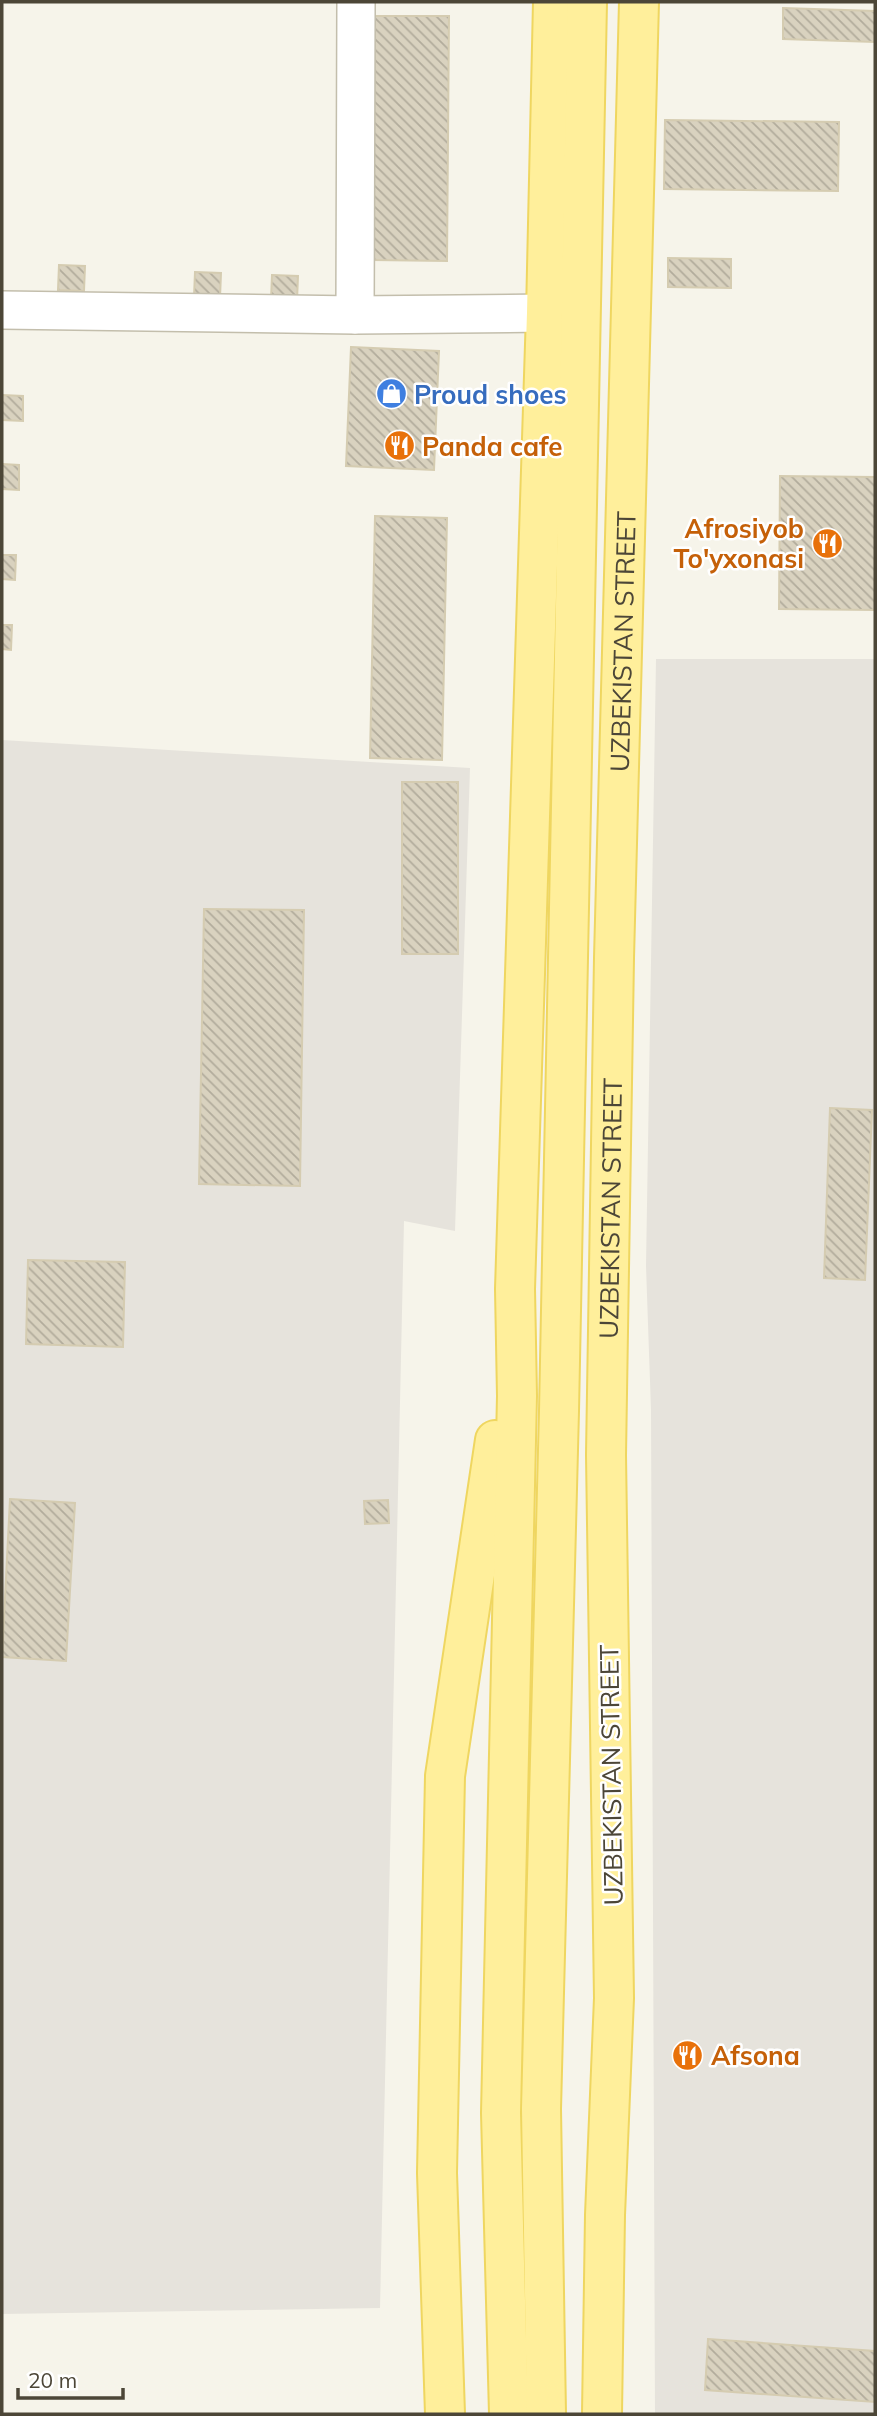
<svg xmlns="http://www.w3.org/2000/svg" width="877" height="2416" viewBox="0 0 877 2416" font-family="Mulish,sans-serif">
<defs>
<pattern id="building-back-hatch" width="6" height="6" patternUnits="userSpaceOnUse" patternTransform="scale(1.75)"><rect width="6" height="6" fill="#d9d2bf"/><path d="M-1 5l2 2M0 0l6 6M5-1l2 2" fill="none" stroke="#b2ac9c"/></pattern>
</defs>
<rect width="100%" height="100%" fill="#f6f4ea"/>
<!-- industrial -->
<g fill="#e6e3dc">
<path d="M656 659H875V2414H655L651 1410 646 1266Z"/>
<path d="M2 740 470 768 455 1231 404 1221 380 2308 2 2314Z"/>
</g>
<!-- building -->
<g fill="url(#building-back-hatch)" stroke="#d5ccb1" stroke-width="2">
<path d="M783 8 875 11V42L783 39Z"/>
<path d="M375 16H449L447 261 373 260Z"/>
<path d="M665 120 839 122 838 191 664 189Z"/>
<path d="M668 258 731 259V288L668 287Z"/>
<path d="M59 265 85 266 84 291 58 290Z"/>
<path d="M195 272 221 273 220 298 194 297Z"/>
<path d="M272 275 298 276 297 301 271 300Z"/>
<path d="M351 347 439 351 434 470 346 466Z"/>
<path d="M2 395 23 396V421L2 420Z"/>
<path d="M2 464 19 465V490L2 489Z"/>
<path d="M780 476 875 477V610L779 609Z"/>
<path d="M375 516 447 518 442 760 370 758Z"/>
<path d="M2 555H16L15 580 2 579Z"/>
<path d="M2 625H12L11 650 2 649Z"/>
<rect x="402" y="782" width="56" height="172"/>
<path d="M204 909 304 910 300 1186 199 1184Z"/>
<path d="M830 1108 872 1110 865 1280 824 1278Z"/>
<path d="M28 1260 125 1262 123 1347 26 1344Z"/>
<path d="M10 1499 75 1503 66 1661 2 1657Z"/>
<path d="M388 1500 389 1523 365 1524 364 1501Z"/>
<path d="M708 2339 875 2351V2402L705 2390Z"/>
</g>
<g fill="none" stroke-linecap="round" stroke-linejoin="round">
<defs>
<g id="minor">
<path d="M2 310 355 315 546 313"/>
<path d="M355 315 356 2"/>
</g>
<g id="major">
<path d="M445 2414 437 2173 445 1776 495 1440"/>
<path d="M509 2414 501 2113 517 1396 515 1289 546 313 553 2"/>
<path d="M546 2414 541 2109 559 1411 587 2"/>
<path id="s1" d="M602 2414 605 2215 614 1998 606 1455 614 958 639 2"/>
</g>
</defs>
<!-- minor casing -->
<use href="#minor" stroke="#c3beac" stroke-width="40"/>
<!-- major casing -->
<use href="#major" stroke="#efd660" stroke-width="42"/>
<!-- minor -->
<use href="#minor" stroke="#fff" stroke-width="37"/>
<!-- major -->
<use href="#major" stroke="#ffef9b" stroke-width="38"/>
</g>
<!-- icons -->
<defs>
<symbol id="shop-disc" viewBox="-11 -11 22 22"><circle r="9.5" fill="#3f7fe0" stroke="#fff"/><path d="M-5-2.5h2.3a2.7 3.5 0 0 1 5.4 0H5L5.5 6h-11ZM-1.5-2.5h3a1.5 2.3 0 0 0-3 0Z" fill="#fff"/></symbol>
<symbol id="restaurant-disc" viewBox="-11 -11 22 22"><circle r="9.5" fill="#e8710a" stroke="#fff"/><path d="M-5-6h1v4h1v-4h1v4h1v-4h1v5L-1.5 .5V6h-2V.5L-5-1ZM5-6V6H3V1.5H1.5Q1.5-4 5-6Z" fill="#fff"/></symbol>
</defs>
<g fill-rule="evenodd">
<use href="#shop-disc" x="374" y="376" width="35" height="35"/>
<use href="#restaurant-disc" x="382" y="428" width="35" height="35"/>
<use href="#restaurant-disc" x="810" y="526" width="35" height="35"/>
<use href="#restaurant-disc" x="670" y="2038" width="35" height="35"/>
</g>
<g text-anchor="middle" dominant-baseline="central" stroke-width="5" stroke-linejoin="round" paint-order="stroke">
<!-- shop labels -->
<g font-size="26" font-weight="bold" fill="#366cbe" stroke="#fff" text-anchor="start">
<text x="414" y="394">Proud shoes</text>
</g>
<!-- food labels -->
<g font-size="26" font-weight="bold" fill="#c56008" stroke="#fff" text-anchor="start">
<text x="422" y="446">Panda cafe</text>
<text x="804" y="528" text-anchor="end">Afrosiyob<tspan x="804" dy="30">To'yxonasi</tspan></text>
<text x="711" y="2055">Afsona</text>
</g>
<!-- street labels -->
<g font-size="26" fill="#4c4637" stroke="#fff">
<text stroke="none"><textPath href="#s1" startOffset="1773">UZBEKISTAN STREET</textPath></text>
<text stroke="none"><textPath href="#s1" startOffset="1206">UZBEKISTAN STREET</textPath></text>
<text transform="translate(611 1775) rotate(-91)">UZBEKISTAN STREET</text>
</g>
</g>
<!-- border -->
<rect width="877" height="2416" fill="none" stroke="#4c4637" stroke-width="7"/>
<!-- scale -->
<path d="M18 2388v10h105v-10" fill="none" stroke="#4c4637" stroke-width="3.5"/>
<text x="28" y="2388" font-size="21" fill="#4c4637" stroke="#ffffff" stroke-width="5" paint-order="stroke">20 m</text>
</svg>
